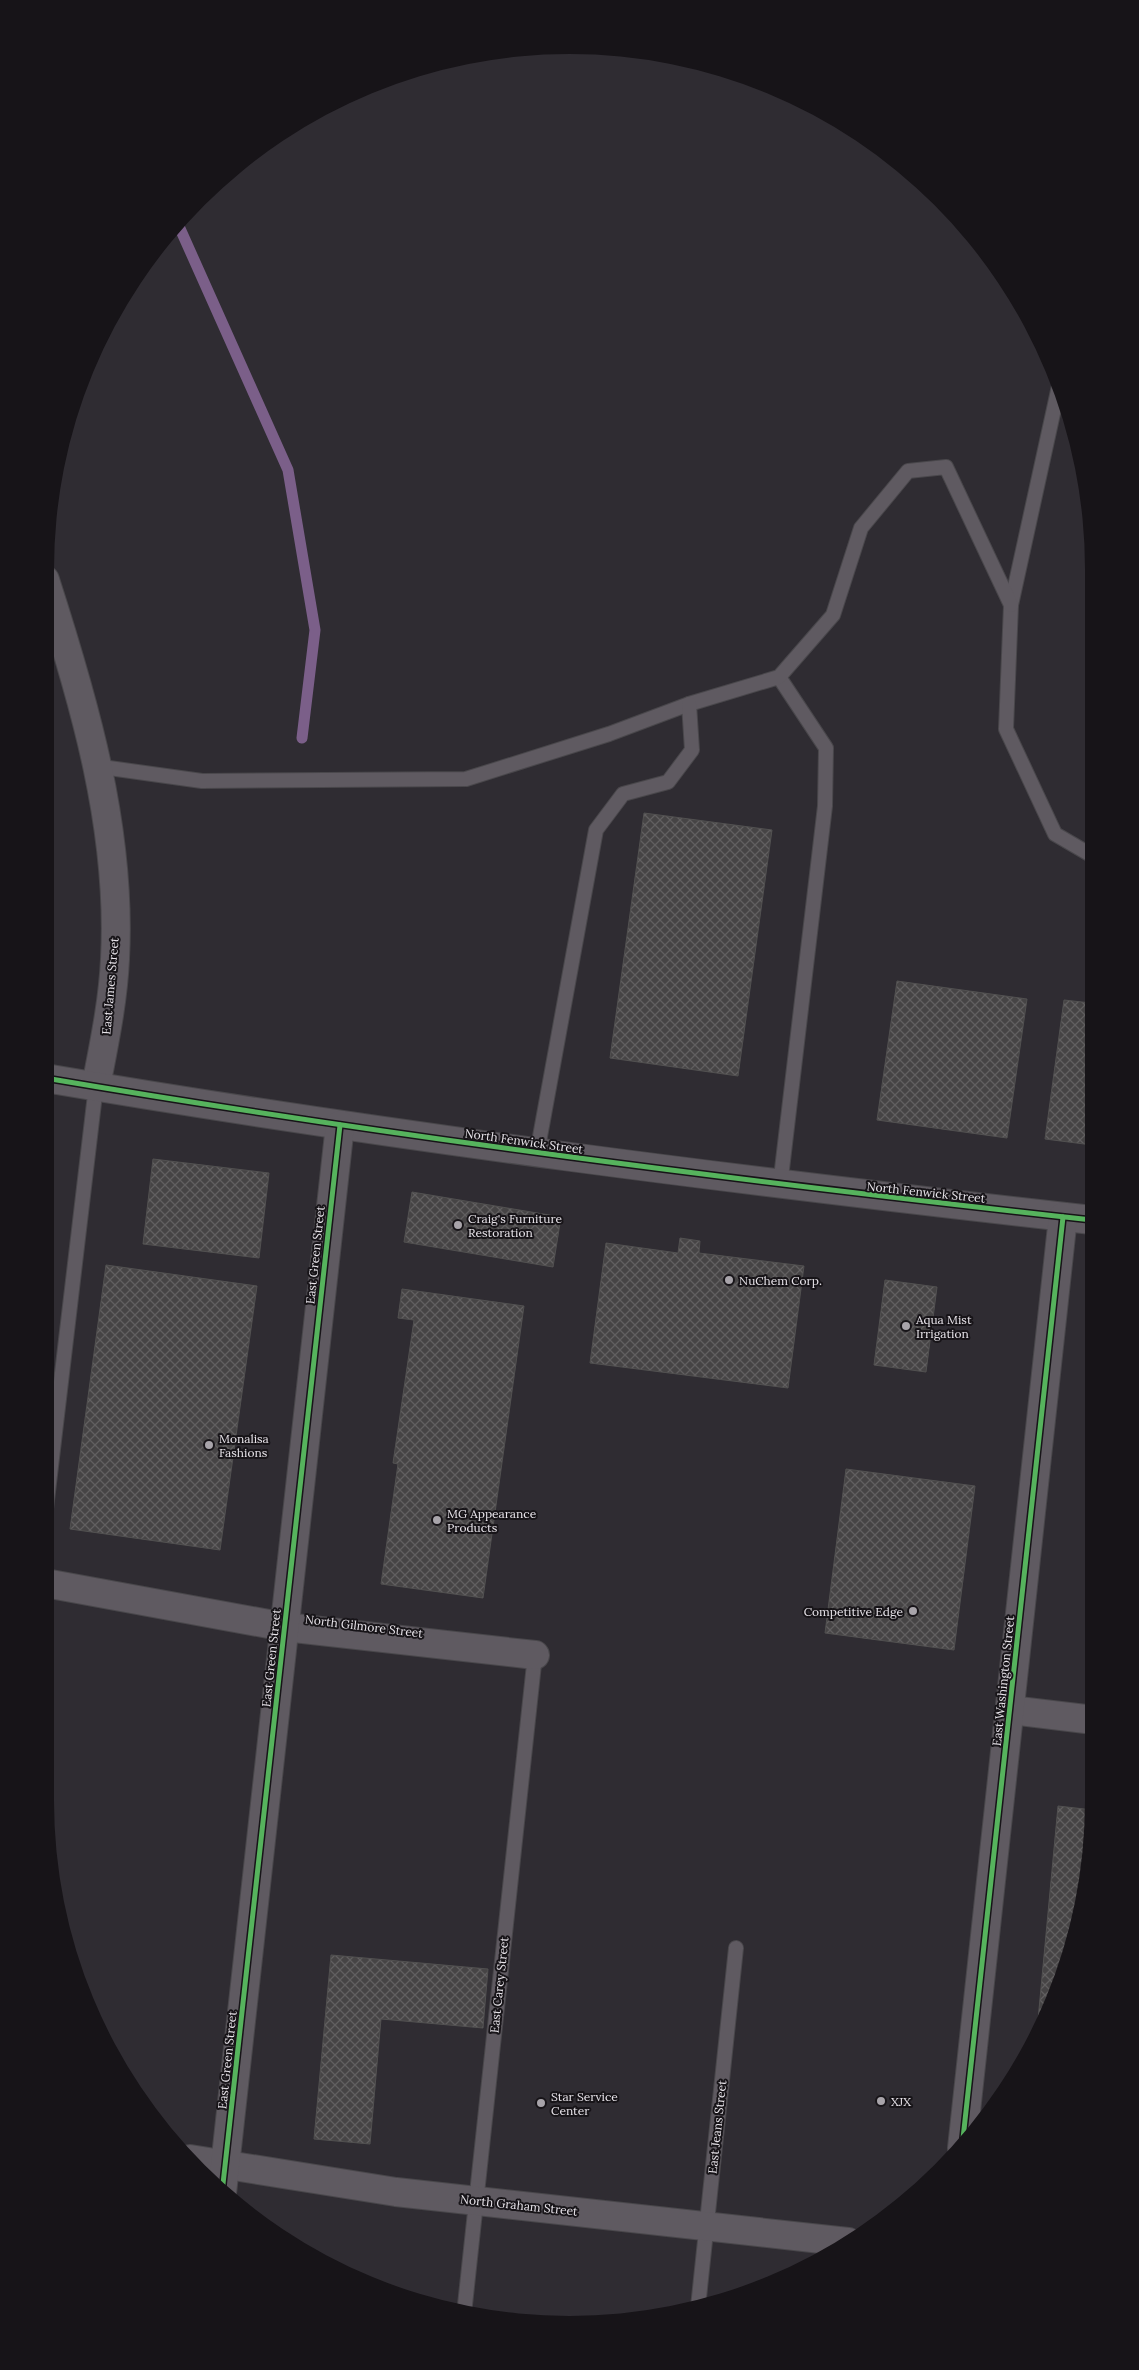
<svg xmlns="http://www.w3.org/2000/svg" width="1139" height="2370" viewBox="0 0 1139 2370" font-family="Lora,serif">
<defs>
<pattern id="building-cross-hatch" width="8" height="8" patternUnits="userSpaceOnUse" patternTransform="scale(1.25)"><rect width="8" height="8" fill="#464445"/><path d="M0 0l8 8M0 8l8-8" fill="none" stroke="#615f60"/></pattern>
</defs>
<rect width="100%" height="100%" fill="#2f2c32"/>
<g fill="none" stroke-linecap="round" stroke-linejoin="round">
<!-- stream -->
<path stroke="#7b5f89" stroke-width="11" d="M178 224 288 470 315 630 302 738"/>
</g>
<!-- building -->
<g fill="url(#building-cross-hatch)" stroke="#525151">
<path d="M644 813 772 830 738 1076 610 1058Z"/>
<path d="M897 981 1027 999 1007 1138 877 1120Z"/>
<path d="M1064 1000 1091 1003 1092 1145 1045 1139Z"/>
<path d="M153 1159 269 1173 259 1258 143 1244Z"/>
<path d="M412 1192 561 1217 553 1267 404 1242Z"/>
<path d="M680 1238 700 1241 699 1253 804 1266 788 1388 590 1363 606 1243 678 1253Z"/>
<path d="M106 1265 257 1286 220 1550 70 1529Z"/>
<path d="M885 1280 937 1287 926 1372 874 1365Z"/>
<path d="M402 1289 524 1306 483 1598 381 1584 398 1464 393 1463 414 1320 398 1318Z"/>
<path d="M846 1469 975 1486 954 1650 825 1633Z"/>
<path d="M1058 1806 1093 1810 1084 1903 1054 2001 1044 2021 1038 2020Z"/>
<path d="M331 1955 488 1969 483 2028 381 2019 370 2144 314 2139Z"/>
</g>
<g fill="none" stroke-linecap="round" stroke-linejoin="round">
<defs>
<g id="lane">
<path d="M1059 386 1011 605 1006 729 1055 834 1091 855"/>
<path d="M779 677 826 748 825 806 780 1186"/>
<path d="M95 766 202 781 466 779 609 734 689 704 779 677 833 615 861 528 908 471 946 467 1011 605"/>
<path d="M537 1153 596 830 623 794 668 782 692 750 689 704"/>
<path d="M45 1517 96 1086"/>
<path d="M698 2307 736 1948"/>
<path d="M464 2314 535 1655"/>
</g>
<g id="street">
<path d="M45 580C84 701 122 830 115 959 113 1002 104 1044 96 1086"/>
<path d="M45 1078C392 1137 742 1181 1092 1220"/>
<path d="M45 1583 285 1627 535 1655"/>
<path d="M1010 1710 1094 1720"/>
<path d="M962 2148 1063 1217"/>
<path d="M190 2159 396 2192 848 2242"/>
<path d="M222 2193 340 1125"/>
</g>
</defs>
<!-- lane casing -->
<use href="#lane" stroke="#49474b" stroke-width="16"/>
<!-- street casing -->
<use href="#street" stroke="#49474b" stroke-width="30"/>
<!-- lane -->
<use href="#lane" stroke="#5f5a61" stroke-width="14"/>
<!-- street -->
<use href="#street" stroke="#5f5a61" stroke-width="28"/>
<defs>
<g id="cycleway">
<path d="M45 1078C392 1137 742 1181 1092 1220"/>
<path d="M962 2148 1063 1217"/>
<path d="M222 2193 340 1125"/>
</g>
</defs>
<!-- cycleway casing -->
<use href="#cycleway" stroke="#171418" stroke-width="8"/>
<!-- cycleway -->
<use href="#cycleway" stroke="#56b35d" stroke-width="5"/>
</g>
<!-- markers -->
<g fill="#a8a4aa" stroke="#171418" stroke-width="2">
<circle cx="458" cy="1225" r="5"/>
<circle cx="729" cy="1280" r="5"/>
<circle cx="906" cy="1326" r="5"/>
<circle cx="209" cy="1445" r="5"/>
<circle cx="437" cy="1520" r="5"/>
<circle cx="913" cy="1611" r="5"/>
<circle cx="881" cy="2101" r="5"/>
<circle cx="541" cy="2103" r="5"/>
</g>
<g text-anchor="middle" dominant-baseline="central" stroke-width="4" stroke-linejoin="round" paint-order="stroke">
<!-- street labels -->
<g font-size="12" fill="#e9e5eb" stroke="#171418">
<text transform="translate(110 986) rotate(-85)">East James Street</text>
<text transform="translate(524 1141) rotate(8)">North Fenwick Street</text>
<text transform="translate(926 1192) rotate(6)">North Fenwick Street</text>
<text transform="translate(315 1255) rotate(-84)">East Green Street</text>
<text transform="translate(364 1626) rotate(7)">North Gilmore Street</text>
<text transform="translate(271 1658) rotate(-84)">East Green Street</text>
<text transform="translate(1003 1681) rotate(-84)">East Washington Street</text>
<text transform="translate(499 1985) rotate(-84)">East Carey Street</text>
<text transform="translate(227 2060) rotate(-84)">East Green Street</text>
<text transform="translate(717 2127) rotate(-84)">East Jeans Street</text>
<text transform="translate(519 2205) rotate(6)">North Graham Street</text>
</g>
<!-- poi labels -->
<g font-size="12" fill="#e9e5eb" stroke="#171418" text-anchor="start">
<text x="468" y="1218">Craig's Furniture<tspan x="468" dy="14">Restoration</tspan></text>
<text x="739" y="1280">NuChem Corp.</text>
<text x="916" y="1319">Aqua Mist<tspan x="916" dy="14">Irrigation</tspan></text>
<text x="219" y="1438">Monalisa<tspan x="219" dy="14">Fashions</tspan></text>
<text x="447" y="1513">MG Appearance<tspan x="447" dy="14">Products</tspan></text>
<text x="903" y="1611" text-anchor="end">Competitive Edge</text>
<text x="551" y="2096">Star Service<tspan x="551" dy="14">Center</tspan></text>
<text x="891" y="2101">XJX</text>
</g>
</g>
<!-- crop -->
<path d="M0 0H1139V2370H0ZM569 54H570A515 515 0 0 1 1085 569V1801A515 515 0 0 1 570 2316H569A515 515 0 0 1 54 1801V569A515 515 0 0 1 569 54Z" fill="#171418" fill-rule="evenodd"/>
</svg>
